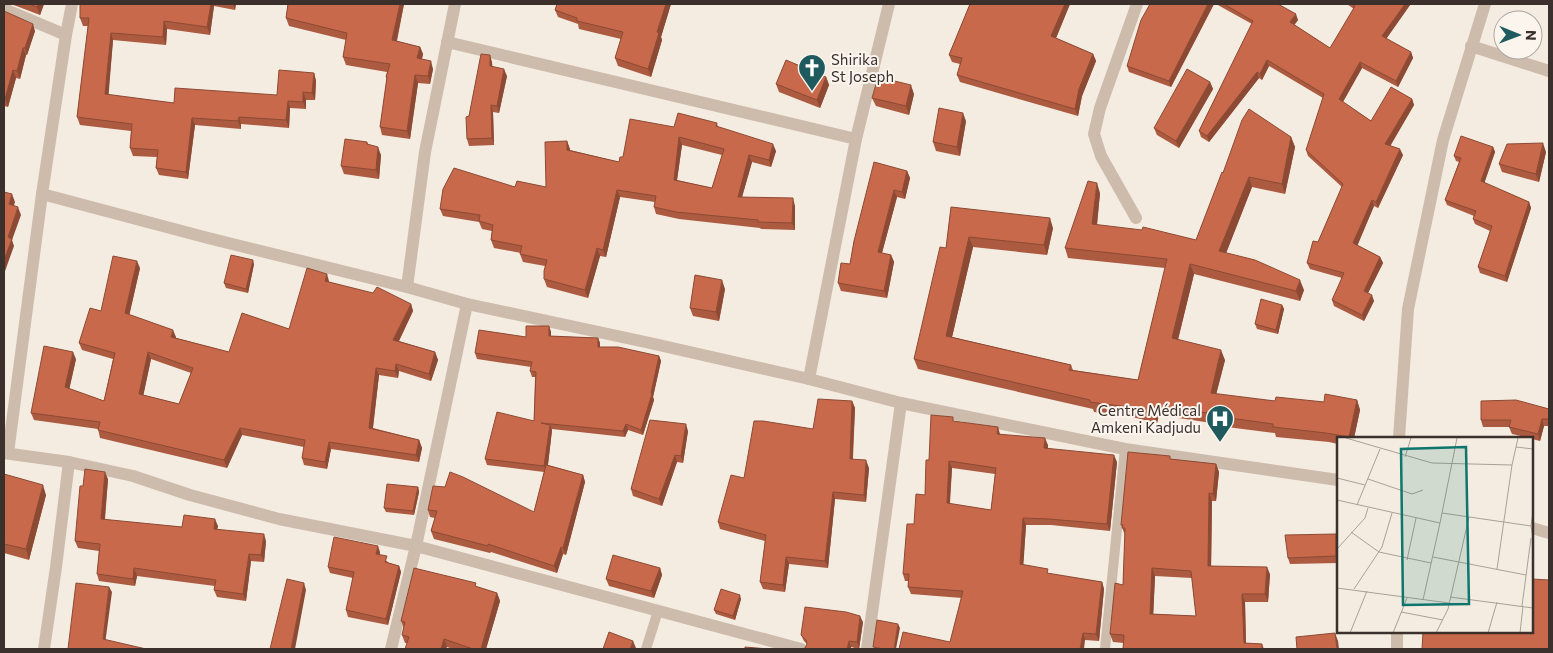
<svg xmlns="http://www.w3.org/2000/svg" width="1553" height="653" viewBox="0 0 1553 653" font-family="Commissioner,sans-serif">
<rect width="100%" height="100%" fill="#f4ebe1"/>
<g fill="none" stroke-linecap="round" stroke-linejoin="round">
<!-- lane -->
<g stroke="#cdbbac" stroke-width="10">
<path d="M646 649 658 611"/>
<path d="M1105 649 1125 449"/>
</g>
<!-- street -->
<g stroke="#cdbbac" stroke-width="12">
<path d="M4 9 66 35"/>
<path d="M447 42 856 139"/>
<path d="M1471 46 1549 71"/>
<path d="M42 194 208 238 407 287 467 304 650 343 809 379"/>
<path d="M1136 218 1101 156 1094 134 1100 108 1137 4"/>
<path d="M407 287 425 152 455 4"/>
<path d="M901 403 1125 449 1338 480"/>
<path d="M1399 438 1408 309 1443 140 1485 4"/>
<path d="M4 453 69 462 133 476 190 495 279 519 416 546 801 649"/>
<path d="M8 453 42 194 66 35 72 4"/>
<path d="M1532 528 1549 533"/>
<path d="M1397 632V649"/>
<path d="M44 649 56 567 69 462"/>
<path d="M391 649 416 546 467 304"/>
<path d="M867 649 901 403 809 379 856 139 889 4"/>
</g>
</g>
<!-- wall -->
<g fill="#ac5a40" fill-rule="evenodd">
<path d="M11 4H44L40 15Z"/>
<path d="M80 4H236L235 10 214 6 210 35 167 29 166 45 113 40 108 95 174 103 277 95 314 73 316 81 315 100H306V109L290 108 289 128 241 124V129L195 125 188 179 159 175 156 168 157 157 133 156 130 148 131 131 80 125 77 117 88 26H83L80 18Z"/>
<path d="M288 4H404L397 41 420 47 423 54 422 59 433 69 430 84 418 83 410 139 382 135 380 127 387 79 386 77 387 72 346 65 343 57 346 40 289 26 286 18Z"/>
<path d="M557 4H671L661 37 662 40 651 77 618 66 615 58 621 39 579 29 578 24 558 17 555 10Z"/>
<path d="M970 4H1070L1056 38 1093 54 1096 61 1082 96 1078 116 960 82 957 75 960 64 952 62 949 55Z"/>
<path d="M1150 4H1214L1171 87 1129 72 1127 66Z"/>
<path d="M1216 4H1278L1298 20 1294 25 1330 48 1354 9 1347 4H1410V5L1386 39 1411 52 1413 58 1398 87 1362 68 1343 102 1371 121 1412 99 1414 105 1390 145 1403 155 1378 208 1374 206 1357 245 1380 257 1383 263 1368 293 1374 301 1364 321 1334 306 1332 300 1342 278 1310 269 1307 263 1318 242 1342 187 1308 156 1306 150 1323 98 1269 66 1262 80 1259 78 1209 142 1201 137 1199 131 1252 24Z"/>
<path d="M4 11 35 31 27 55H26L20 79 16 78 8 107 4 106Z"/>
<path d="M492 62V67L507 76 499 113 493 112 494 145 469 146 467 139 469 116Z"/>
<path d="M826 77 829 85 820 108 779 92 776 84Z"/>
<path d="M1210 82 1213 89 1179 148 1157 135 1154 128Z"/>
<path d="M914 94 909 115 876 106 872 98Z"/>
<path d="M966 121 960 156 936 151 933 142Z"/>
<path d="M717 123 718 127 776 151 771 167 752 162 742 197 795 206V230L761 229 760 228 679 219 656 214 654 207 655 202 620 197 606 257 600 256 588 298 547 287 544 279 545 266 523 262 520 254 521 253 494 248 491 240 492 231 482 229 479 222 443 216 440 209 515 187H546L567 141 570 150 619 162 623 157 674 127ZM682 145 722 155 712 188 677 180Z"/>
<path d="M1291 137 1295 147 1285 194 1252 187 1226 253 1304 290 1300 301 1194 274 1178 339 1225 360 1216 394 1275 401 1324 402 1357 400 1360 410 1354 438H1338V444L1329 442 1276 437 1275 433 1219 426 1218 424 1159 415 1157 423 1132 417 1094 412 1093 409 918 369 914 359 946 248 951 207 1053 228 1047 255 973 247 952 337 1071 365 1073 370 1138 380 1165 268 1068 258 1065 248 1100 193 1097 225 1196 240 1223 173Z"/>
<path d="M367 142 368 144 381 155 379 179 344 174 341 166Z"/>
<path d="M1493 147 1495 152 1484 183 1529 202 1531 208 1507 282 1480 273 1478 267 1490 231 1475 224 1473 219 1474 216 1447 205 1445 200 1459 162 1456 161 1454 156Z"/>
<path d="M1546 152 1539 182 1502 172 1499 164Z"/>
<path d="M907 171 910 178 905 199 897 197 882 253 891 255 894 262 887 298 841 291 838 283 850 264 854 241Z"/>
<path d="M254 264 248 293 226 288 224 283Z"/>
<path d="M140 268 129 315 176 337V338L229 352 289 329 329 281V282L411 304 413 311 399 341 435 352 438 360 431 381 399 371 398 378 379 375 373 428 419 440 422 448 419 462 331 449 327 469 304 465 302 458 304 447 242 435 227 468 100 438 98 429 34 420 31 413 76 359 69 389 104 401 113 359 82 350 79 343 101 311ZM151 359 191 373 179 404 143 395Z"/>
<path d="M725 289 719 321 693 316 690 308Z"/>
<path d="M1282 305 1284 309 1278 334 1257 329 1255 324Z"/>
<path d="M549 326 551 332V336L598 338 600 343V347L659 356 661 361 653 397 654 400 643 435 628 430 625 437 552 429 548 465 583 475 585 482 566 555 563 554 557 573 491 552 490 553 434 539 431 531 435 518 430 517 428 510 534 512 544 472 487 465 485 459 534 421 535 377H532L530 371 531 367 477 359 475 353 526 337Z"/>
<path d="M852 401 855 408 853 459 869 468 866 502 835 499 828 568 789 564 785 592 763 589 760 582 765 541 720 529 718 522 744 478Z"/>
<path d="M1549 409V426H1544L1540 441 1532 439V438H1529L1512 434 1509 427H1483L1481 420Z"/>
<path d="M955 422 1000 434 1048 445V449L1117 462 1110 531 1051 525H1026L1023 565 1049 574 1102 582 1104 589 1099 641 1085 640 950 642 962 598 911 594 908 587V581H905L903 574 914 524 925 495 929 460ZM952 468 995 474 991 510 950 504Z"/>
<path d="M688 431 683 463 677 462 662 506 633 496 631 489Z"/>
<path d="M1171 459 1216 464 1219 472 1216 501H1212L1211 566 1270 574 1268 602H1245L1246 643 1262 644 1264 649H1123L1124 643 1113 642 1110 634 1123 585 1125 535 1121 525ZM1155 576 1192 578 1196 616 1153 614Z"/>
<path d="M4 474 46 495 29 560 4 553Z"/>
<path d="M108 479 105 520 182 527 218 526 217 529 266 541 264 562 251 561 246 601 217 597 214 590 215 586 137 576 135 586 99 581 97 574 99 551 78 548 75 541 83 486Z"/>
<path d="M418 487 419 492 414 515 386 512 384 508Z"/>
<path d="M1336 534 1338 541V563L1290 564 1288 558Z"/>
<path d="M380 552V555L389 563 399 566 401 572 388 625 348 617 346 610 353 578 330 573 328 567Z"/>
<path d="M660 568 662 575 654 598 609 586 606 579Z"/>
<path d="M477 587 497 593 500 601 486 649H453L447 647 405 643 402 635 404 628 401 621Z"/>
<path d="M741 599 735 620 716 614 714 610Z"/>
<path d="M863 622 859 649 851 647 805 648 807 644 804 641 801 635Z"/>
</g>
<!-- shaded-wall -->
<g fill="#8c4a34">
<path d="M38 4H44L40 15 37 7Z"/>
<path d="M211 4H214V6L210 35 207 27Z"/>
<path d="M233 4H236L235 10Z"/>
<path d="M400 4H404L395 48 392 40Z"/>
<path d="M666 4H671L661 37 662 40 651 77 648 69 657 32Z"/>
<path d="M1065 4H1070L1054 43 1051 36Z"/>
<path d="M1208 4H1214L1171 87 1169 81Z"/>
<path d="M1405 4H1410V5L1384 42 1382 36Z"/>
<path d="M1296 14 1298 20 1292 28 1290 22Z"/>
<path d="M164 21 167 29 166 45 163 37Z"/>
<path d="M33 24 35 31 27 55 25 48Z"/>
<path d="M111 33 113 40 108 102 105 94Z"/>
<path d="M420 47 423 54 420 66 417 58Z"/>
<path d="M23 48 26 55 20 79 17 71Z"/>
<path d="M1411 52 1413 58 1398 87 1396 81Z"/>
<path d="M1093 54 1096 61 1082 96 1078 116 1075 109 1079 89Z"/>
<path d="M490 55 492 62 493 73 490 66Z"/>
<path d="M1267 60 1269 66 1262 80 1260 74Z"/>
<path d="M431 61 433 69 430 84 428 76Z"/>
<path d="M1360 62 1362 68 1341 105 1339 99Z"/>
<path d="M504 69 507 76 499 113 497 106Z"/>
<path d="M13 70 16 78 8 107 5 99Z"/>
<path d="M1257 72 1259 78 1209 142 1207 136Z"/>
<path d="M314 73 316 81 315 100 312 93Z"/>
<path d="M415 75 418 83 410 139 407 131Z"/>
<path d="M826 77 829 85 820 108 817 100Z"/>
<path d="M1210 82 1213 89 1179 148 1176 141Z"/>
<path d="M911 85 914 94 909 115 906 106Z"/>
<path d="M303 92 306 100V109L303 102Z"/>
<path d="M1412 99 1414 105 1388 150 1385 144Z"/>
<path d="M288 101 290 108 289 128 286 120Z"/>
<path d="M491 105 493 112 494 145 492 138Z"/>
<path d="M963 113 966 121 960 156 957 147Z"/>
<path d="M239 117 241 124V129L238 121Z"/>
<path d="M192 118 195 125 188 179 186 172Z"/>
<path d="M679 137 682 145 676 187 674 180Z"/>
<path d="M1291 137 1295 147 1285 194 1282 184Z"/>
<path d="M567 141 570 149V157L567 150Z"/>
<path d="M1543 143 1546 152 1539 182 1536 174Z"/>
<path d="M773 144 776 151 771 167 769 160Z"/>
<path d="M378 147 381 155 379 179 376 170Z"/>
<path d="M1493 147 1495 152 1483 187 1481 181Z"/>
<path d="M1400 149 1403 155 1378 208 1376 202Z"/>
<path d="M749 155 752 162 740 204 738 197Z"/>
<path d="M907 171 910 178 905 199 902 192Z"/>
<path d="M1249 177 1252 187 1223 261 1219 251Z"/>
<path d="M1097 183 1100 193 1096 234 1092 224Z"/>
<path d="M617 190 620 197 606 257 603 250Z"/>
<path d="M894 190 897 197 880 260 878 252Z"/>
<path d="M12 194 15 202 12 212 9 204Z"/>
<path d="M793 198 795 206V230L792 223Z"/>
<path d="M1372 200 1374 206 1356 249 1353 243Z"/>
<path d="M1529 202 1531 208 1507 282 1505 276Z"/>
<path d="M18 207 21 215 12 240 14 246 4 274V260L8 237Z"/>
<path d="M1050 218 1053 228 1047 255 1044 245Z"/>
<path d="M969 237 973 247 950 346 946 336Z"/>
<path d="M597 248 600 256 588 298 585 290Z"/>
<path d="M891 255 894 262 887 298 884 291Z"/>
<path d="M1380 257 1383 263 1366 297 1364 291Z"/>
<path d="M253 260 254 264 248 293 246 289Z"/>
<path d="M137 261 140 268 128 321 125 313Z"/>
<path d="M1190 264 1194 274 1176 348 1172 338Z"/>
<path d="M327 274 329 281 327 288 325 281Z"/>
<path d="M722 280 725 289 719 321 716 312Z"/>
<path d="M1300 280 1304 290 1300 301 1296 291Z"/>
<path d="M1372 295 1374 301 1364 321 1362 315Z"/>
<path d="M411 304 413 311 396 347 393 340Z"/>
<path d="M1282 305 1284 309 1278 334 1276 330Z"/>
<path d="M549 326 551 332V341L549 336Z"/>
<path d="M173 330 176 337 174 345 171 337Z"/>
<path d="M598 338 600 343V353L598 347Z"/>
<path d="M1221 350 1225 360 1214 403 1211 393Z"/>
<path d="M73 352 76 359 68 395 65 387Z"/>
<path d="M148 352 151 359 142 402 139 394Z"/>
<path d="M435 352 438 360 431 381 429 374Z"/>
<path d="M659 356 661 361 653 397 654 400 643 435 641 430 651 393Z"/>
<path d="M396 364 399 371 398 378 395 371Z"/>
<path d="M376 368 379 375 372 435 369 428Z"/>
<path d="M1357 400 1360 410 1354 438H1349Z"/>
<path d="M852 401 855 408 852 466 850 459Z"/>
<path d="M1155 406 1159 415 1157 423 1153 413Z"/>
<path d="M1542 419 1544 426 1540 441 1538 434Z"/>
<path d="M626 424 628 430 625 437 623 431Z"/>
<path d="M686 424 688 431 683 463 681 456Z"/>
<path d="M550 425 552 431 547 472 544 466Z"/>
<path d="M998 427 1000 434 999 441 997 434Z"/>
<path d="M240 428 242 435 227 468 224 460Z"/>
<path d="M1045 438 1048 445 1047 455 1044 448Z"/>
<path d="M419 440 422 448 419 462 416 455Z"/>
<path d="M329 442 331 449 327 469 325 462Z"/>
<path d="M675 455 677 462 662 506 659 499Z"/>
<path d="M1114 455 1117 462 1110 531 1107 524Z"/>
<path d="M866 460 869 468 866 502 864 495Z"/>
<path d="M949 461 952 468 949 510 947 503Z"/>
<path d="M1216 464 1219 472 1216 501 1213 494Z"/>
<path d="M105 472 108 479 104 526 101 519Z"/>
<path d="M583 475 585 482 566 555 563 548Z"/>
<path d="M43 485 46 495 29 560 26 549Z"/>
<path d="M418 487 419 492 414 515 413 511Z"/>
<path d="M833 492 835 499 828 568 825 561Z"/>
<path d="M1209 493 1212 501 1211 573 1208 566Z"/>
<path d="M1023 518 1026 525 1023 571 1020 564Z"/>
<path d="M215 519 218 526 216 536 214 529Z"/>
<path d="M264 534 266 541 264 562 261 555Z"/>
<path d="M1336 534 1338 541V562L1336 556Z"/>
<path d="M378 546 380 552 378 561 376 554Z"/>
<path d="M561 547 563 554 557 573 554 566Z"/>
<path d="M249 554 251 561 246 601 243 594Z"/>
<path d="M786 557 789 564 785 592 783 585Z"/>
<path d="M399 566 401 572 388 625 386 619Z"/>
<path d="M1267 567 1270 574 1268 602 1265 594Z"/>
<path d="M134 568 137 576 135 586 133 579Z"/>
<path d="M660 568 662 575 654 598 651 591Z"/>
<path d="M1152 568 1155 576 1153 621 1150 614Z"/>
<path d="M1102 582 1104 589 1099 641 1096 634Z"/>
<path d="M304 583 306 590 295 649H291Z"/>
<path d="M109 587 112 592 105 644 103 639Z"/>
<path d="M497 593 500 601 486 649H481Z"/>
<path d="M1242 594 1245 602 1246 649 1244 643Z"/>
<path d="M740 595 741 599 735 620 733 616Z"/>
<path d="M860 616 863 622 859 649 857 642Z"/>
<path d="M898 624 900 628 896 649H894Z"/>
<path d="M1083 633 1085 640 1084 649H1080Z"/>
<path d="M1335 633 1338 641 1339 649H1337Z"/>
<path d="M444 639 447 647 446 649H441Z"/>
<path d="M633 641 636 648 635 649H630Z"/>
<path d="M849 641 851 647V649H847Z"/>
</g>
<!-- building -->
<g fill="#c8694b" stroke="#8c4a34" fill-rule="evenodd">
<path d="M29 4H38L37 7Z"/>
<path d="M80 4H211L207 27 164 21 163 37 111 33 105 94 174 103 175 88 277 95 279 70 314 73 312 93 303 92V102L288 101 286 120 239 117 238 121 192 118 186 172 156 168 158 150 130 148 132 124 77 117 89 18H80Z"/>
<path d="M288 4H400L392 40 420 47 417 58 431 61 428 76 415 75 407 131 380 127 387 77H386L390 64 343 57 347 33 286 18Z"/>
<path d="M557 4H666L657 32 659 33 648 69 615 58 623 32 577 21V18L555 10Z"/>
<path d="M970 4H1065L1051 36 1093 54 1079 89 1075 109 957 75 962 58 949 55Z"/>
<path d="M1150 4H1208L1169 81 1127 66 1141 20Z"/>
<path d="M1224 4H1278L1296 14 1290 22 1330 48 1355 6 1353 4H1405L1382 36 1411 52 1396 81 1360 62 1339 99 1371 121 1391 87 1412 99 1385 144 1400 149 1376 202 1372 200 1353 243 1380 257 1364 291 1372 295 1362 315 1332 300 1344 273 1307 263 1313 241 1318 242 1343 184 1306 150 1324 94 1267 60 1260 74 1257 72 1207 136 1199 131 1253 21Z"/>
<path d="M4 11 33 24 25 48H23L17 71 13 70 5 99H4Z"/>
<path d="M481 54 490 55V66L504 69 497 106 491 105 492 138 467 139 466 117 469 116Z"/>
<path d="M786 60 826 77 817 100 776 84Z"/>
<path d="M1187 69 1210 82 1176 141 1154 128Z"/>
<path d="M878 77 911 85 906 106 872 98Z"/>
<path d="M939 108 963 113 957 147 933 142Z"/>
<path d="M1249 109 1291 137 1282 184 1249 177 1219 251 1255 260 1300 280 1296 291 1190 264 1172 338 1221 350 1211 393 1275 401 1276 397 1324 402 1325 394 1357 400 1349 437 1326 433 1273 427V424L1215 416V414L1155 406 1153 413 1128 407 1090 402V400L914 359 940 247 946 248 951 207 1050 218 1044 245 969 237 946 336 1071 365 1069 370 1138 380 1167 259 1065 248 1088 181 1097 183 1092 224 1142 230 1143 227 1196 240 1222 172 1223 173 1242 120Z"/>
<path d="M678 113 717 123 716 126 773 144 769 160 749 155 738 197 793 198 792 223 758 222V220L676 212 654 207 656 196 617 190 603 250 597 248 585 290 544 279V271L547 260 520 254 522 246 491 240 493 225 479 221 480 215 440 209 443 189 454 168 515 187 517 181 546 187 545 142 567 141V150L619 162 620 157H623L630 119 674 127ZM679 137 724 149 712 188 674 180Z"/>
<path d="M1461 136 1493 147 1481 181 1529 202 1505 276 1478 267 1492 226 1473 219 1476 211 1445 200 1461 158 1454 156Z"/>
<path d="M345 139 367 142V144L378 147 376 170 341 166Z"/>
<path d="M1543 143 1536 174 1499 164 1507 144Z"/>
<path d="M874 162 907 171 902 192 894 190 878 252 891 255 884 291 838 283 841 263 850 264 854 241Z"/>
<path d="M4 192 12 194 9 204 18 207 8 237 12 239 4 260Z"/>
<path d="M231 255 253 260 246 289 224 283Z"/>
<path d="M113 256 137 261 125 313 173 330 171 337 229 352 242 313 289 329 307 268 327 274 325 281 373 293 377 287 411 304 393 340 435 352 429 374 396 364 395 371 376 368 369 428 419 440 416 455 329 442 325 462 302 458 305 440 240 428 224 460 98 430 100 422 31 413 44 346 73 352 65 387 104 401 115 353 79 343 90 308 101 311ZM148 352 193 368 179 404 139 394Z"/>
<path d="M695 275 722 280 716 312 690 308Z"/>
<path d="M1261 299 1282 305 1276 330 1255 324Z"/>
<path d="M526 326H549V336L598 338V347H618L659 356 651 393 652 394 641 430 626 424 623 431 541 423 550 425 544 466 485 459 497 412 534 421 536 372 530 371 532 362 475 353 479 330 526 337Z"/>
<path d="M818 399 852 401 850 459 866 460 864 495 833 492 825 561 786 557 783 585 760 582 766 535 718 522 731 475 744 478 754 421H763L813 429Z"/>
<path d="M1516 400 1549 409V419H1542L1538 434 1509 427 1511 420H1481V401Z"/>
<path d="M931 415 953 417V421L998 427 997 434 1045 438 1044 448 1114 455 1107 524 1049 519 1023 518 1020 564 1048 569 1047 573 1102 582 1096 634 1083 633 1080 649H899L903 632 950 642 963 591 908 587 909 574H903L907 524H914L916 494 925 495 926 460H929ZM949 461 996 468 991 510 947 503Z"/>
<path d="M650 420 686 424 681 456 675 455 659 499 631 489Z"/>
<path d="M1128 452 1170 456V459L1216 464 1213 494 1209 493 1208 566 1267 567 1265 594H1242L1244 643 1262 644V649H1123L1124 635 1110 634 1115 583 1123 585 1125 528H1122L1123 525H1121ZM1152 568 1191 571 1196 616 1150 614Z"/>
<path d="M546 465 583 475 563 548 561 547 554 566 488 544V546L431 531 437 511 428 510 433 486 445 487 450 472 463 477 534 512Z"/>
<path d="M85 469 105 472 101 519 182 527 184 515 215 519 214 529 264 534 261 555 249 554 243 594 214 590 216 580 134 568 133 579 97 574 100 544 75 541 80 486H83Z"/>
<path d="M4 474 43 485 26 549 4 544Z"/>
<path d="M387 484 418 487 413 511 384 508Z"/>
<path d="M1336 534V556L1288 558 1285 535Z"/>
<path d="M334 537 378 546 376 554 387 556 385 562 399 566 386 619 346 610 354 572 328 567Z"/>
<path d="M613 555 660 568 651 591 606 579Z"/>
<path d="M414 568 476 583 475 586 497 593 481 649H473L444 639 441 649H405L409 637 402 635 405 622 401 621Z"/>
<path d="M287 579 304 583 291 649H270Z"/>
<path d="M1532 579 1549 580V649H1417H1422L1423 632H1532Z"/>
<path d="M76 583 109 587 103 639 146 649H68Z"/>
<path d="M721 589 740 595 733 616 714 610Z"/>
<path d="M805 607 846 612 860 616 857 642 849 641 847 649H803L805 648 807 644 806 640 801 635Z"/>
<path d="M877 620 898 624 894 649H883L873 647Z"/>
<path d="M609 632 633 641 630 649H603Z"/>
<path d="M1335 633 1337 649H1297L1296 637Z"/>
<path d="M745 647 768 649H745Z"/>
</g>
<!-- icons -->
<defs>
<symbol id="church-pin" viewBox="-11 -11 22 30"><path d="M0 17L-7.5 6A9.5 9.5 0 1 1 7.5 6Z" fill="#1f5a5e" stroke="#fbf5ee"/><path d="M-1.2-6h2.4v3.5h3.3v2.4h-3.3V6h-2.4V-.1h-3.3v-2.4h3.3Z" fill="#fff"/></symbol>
<symbol id="hospital-pin" viewBox="-11 -11 22 30"><path d="M0 17L-7.5 6A9.5 9.5 0 1 1 7.5 6Z" fill="#1f5a5e" stroke="#fbf5ee"/><path d="M-5-5h3v3.5h4V-5h3V5h-3V1.5h-4V5h-3Z" fill="#fff"/></symbol>
</defs>
<g fill-rule="evenodd">
<use href="#church-pin" x="796" y="52" width="32" height="43"/>
<use href="#hospital-pin" x="1204" y="403" width="32" height="43"/>
</g>
<g text-anchor="middle" dominant-baseline="central" stroke-width="4" stroke-linejoin="round" paint-order="stroke">
<!-- poi labels -->
<g font-size="15" fill="#3b302b" stroke="#fbf5ee" text-anchor="start">
<text x="831" y="59">Shirika<tspan x="831" dy="17">St Joseph</tspan></text>
<text x="1201" y="410" text-anchor="end">Centre Médical<tspan x="1201" dy="17">Amkeni Kadjudu</tspan></text>
</g>
</g>
<!-- overview -->
<g transform="translate(1337 437)">
<rect width="196" height="196" fill="#f4ebe1"/>
<path fill="none" stroke="#aaa098" stroke-width="1" d="M9 1 95 26 175 28 160 132M179 10 196 12M68 20 74 1M175 28 181 1M0 41 28 48M31 42 75 57 86 53M0 63 103 86 105 76 194 89 196 101M20 68 43 12M105 76 120 1M194 89 196 74M14 95 42 115 94 126M0 112 28 81 31 71M96 120 189 138M70 123 79 81M0 151 112 166M17 152 45 110 55 76M113 160 196 171M86 163 103 86M185 169 194 101M64 175 106 183M13 196 30 154M56 196 70 161M99 196 111 172 132 80M151 196 160 165M183 196 186 169"/>
<path fill="#0f766e" fill-opacity="0.15" stroke="#0f766e" stroke-width="2.5" d="M129 10 132 167 66 168 64 12Z"/>
<rect width="196" height="196" fill="none" stroke="#3b302b" stroke-width="2.5"/>
</g>
<!-- border -->
<rect width="1553" height="653" fill="none" stroke="#3b302b" stroke-width="10"/>
<!-- north arrow -->
<g transform="translate(1518 35) rotate(91)"><circle r="24" fill="#fbf5ee" stroke="#aea6a0"/>
<path d="M0-4L9 19L0 12L-9 19Z" fill="#1f5a5e"/>
<text y="-8" font-size="14" font-weight="bold" text-anchor="middle" fill="#3b302b">N</text>
</g>
</svg>
